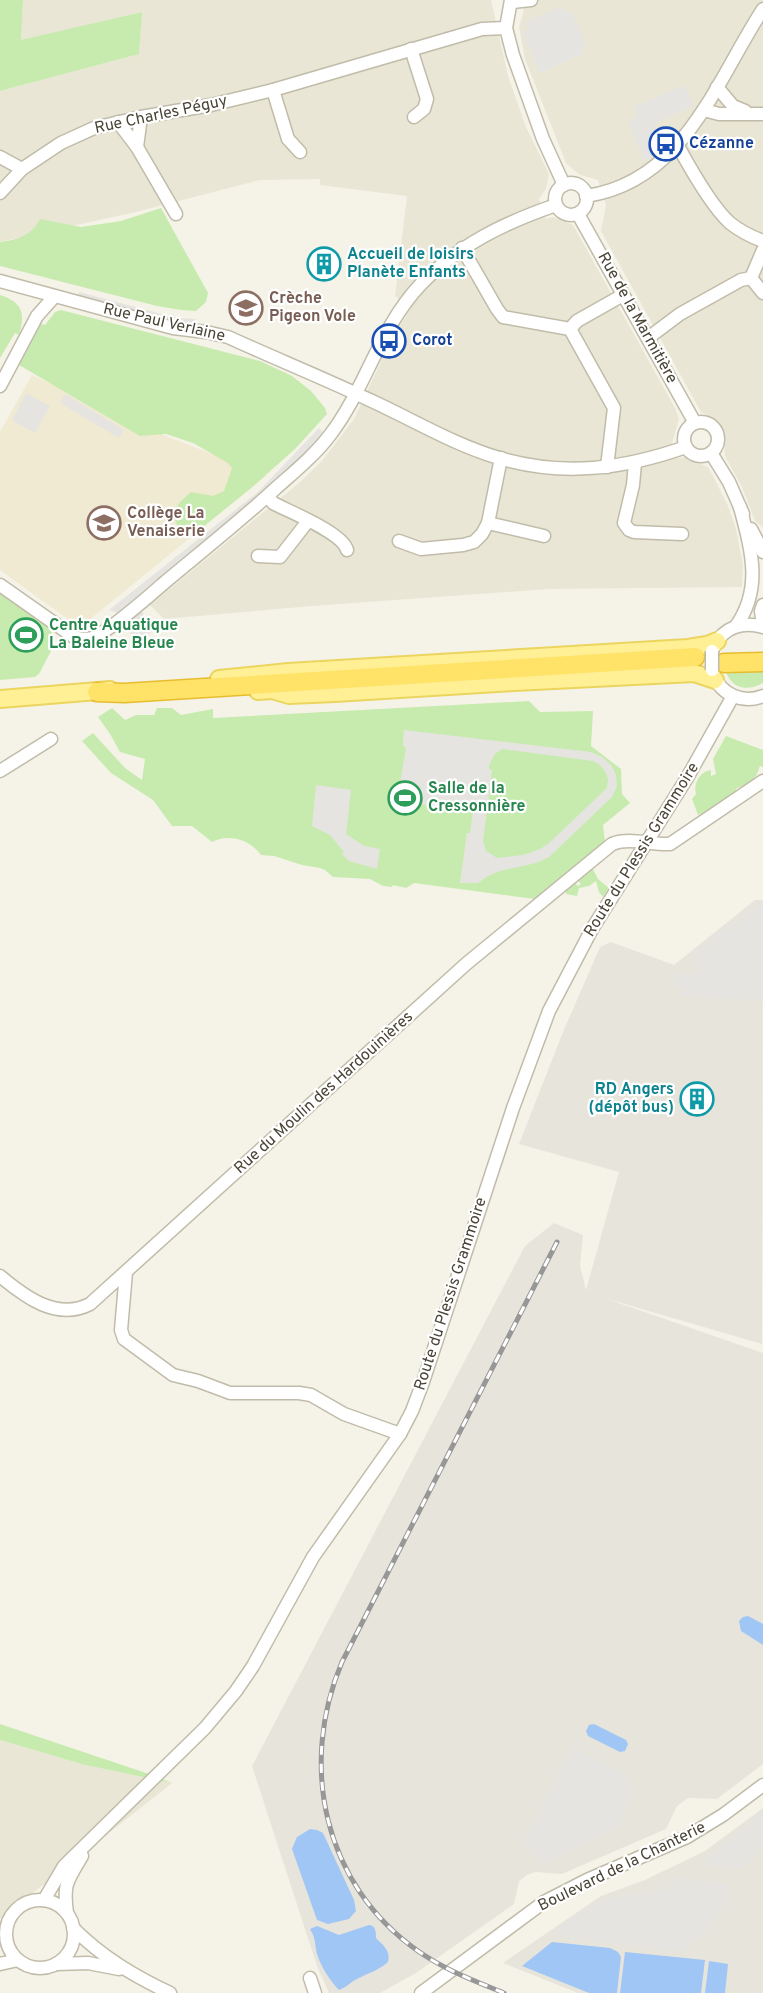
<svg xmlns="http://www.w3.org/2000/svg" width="763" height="1993" viewBox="0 0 763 1993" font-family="Overpass,sans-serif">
<rect width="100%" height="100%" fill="#f5f3e8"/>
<!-- residential -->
<g fill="#e9e6d5">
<path d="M23 0H491L508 76 526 127 549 174 546 189 539 199 546 219 553 217 573 225 675 408 679 419 672 443 678 458 685 457 708 467 713 476 728 506 736 529 743 565 742 587 549 589 312 606 164 619 150 605 299 483 322 461 354 419 388 347 411 307 395 296 407 196 320 185V179L260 180 140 211 0 242V91L139 54 141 12 21 41Z"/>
<path d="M524 0H763V527L755 521 742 487 725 456 723 430 717 421 701 412 601 231 606 205 598 180 580 175 566 163 525 59 519 27 523 14Z"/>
<path d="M0 1740 85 1765 172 1783 0 1919Z"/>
</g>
<!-- industrial -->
<g fill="#e7e4dc">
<path d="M755 900H763L762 1344 604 1298 763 1353V1764L717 1799 688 1798 677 1806 666 1829 562 1874 535 1872 527 1875 519 1881 514 1904 416 1973 380 1993H329L317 1966 252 1766 525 1246 554 1223 583 1235 580 1266 586 1290 619 1172 519 1144 563 1032 600 947 611 942 674 965Z"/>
<path d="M763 1808V1993H578L503 1963 601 1896 645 1880 705 1851Z"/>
</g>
<!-- education -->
<path fill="#efead1" d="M32 375 150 430 267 475 89 620H69L0 570V432Z"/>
<!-- green -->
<g fill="#c7ebae">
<path d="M0 0H23L21 40 142 12 139 54 0 91Z"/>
<path d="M161 208 208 293 206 302 196 311 181 310 157 306 0 266V242C18 240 32 235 40 219L81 227 121 221Z"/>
<path d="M0 295C22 302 26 313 19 335L15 333 0 358Z"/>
<path d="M61 310 260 361 292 376 311 391 325 408 327 414 295 449 250 489 188 539 189 528 177 525 172 513 181 501 191 492 213 496 224 491 232 468 228 463 193 443 166 434 140 436 19 365 41 324 45 325 55 312Z"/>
<path d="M0 592 45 623 52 633 53 647 39 674 35 677 0 680Z"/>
<path d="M763 669V683C746 692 732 689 725 670Z"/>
<path d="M529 701 540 712 593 711 591 746 621 769 622 794 630 803 603 825 605 842 535 899 414 883 406 888 393 885 392 887 383 886 370 879 333 877 325 870 320 868 302 865 274 856 261 855C250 840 230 833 212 842L192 826H172L153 800 111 773 82 741 93 733 125 768 142 780 145 759 120 752 110 734 98 717 112 708 125 720 136 715H154L157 708H172L181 715 213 709V718Z"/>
<path d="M726 736 763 750V767L760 766 756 776 746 785 737 788 730 799 716 804 712 809 698 815 692 799 696 794C693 784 700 771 711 770V776L716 774 713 759Z"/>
<path d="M593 869 598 879 609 888 603 897 599 892 596 881 589 886 579 888 577 896 566 894V885L574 882 578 886 581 884 577 880 579 876Z"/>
<path d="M0 1724 155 1776 172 1783 85 1765 0 1740Z"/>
</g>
<!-- parking -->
<g fill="#e6e4e0" fill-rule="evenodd">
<path d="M562 6 565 12 571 10 586 45 582 47 584 53 540 73 522 32 528 29 525 22Z"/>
<path d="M685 85 694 105 654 124 662 145 645 162 628 121 635 118 637 112 634 107Z"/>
<path d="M79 292 177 318 196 319 194 325 175 324 77 298Z"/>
<path d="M26 393 50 406 35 433 12 420Z"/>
<path d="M65 394 124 430 119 438 60 403Z"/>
<path d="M319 428 326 435 302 460 121 614 109 610 259 491Z"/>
<path d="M141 611 156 628 138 643 123 625Z"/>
<path d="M404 730 591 752 602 757 611 765 616 775 617 786 612 797 549 857 536 863 500 871 488 876 478 883H460L467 833H470L473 811 412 803V797L403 796 402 802 397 801 406 748 403 745ZM502 749 593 761 600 765 606 773 608 780 607 788 548 844 540 849 523 855 497 858 486 851 483 841 492 770 489 769V765L495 754Z"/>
<path d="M316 785 351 790 346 834 364 846 380 849 377 869 349 861 342 854 344 852 330 835 312 826Z"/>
<path d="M760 902H763V1000L681 996 682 988H675L676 973H697L698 947H709L715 934 720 930H728L729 924H740L744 914 747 911 758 908Z"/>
<path d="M572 1747 631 1777 628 1784 636 1789 614 1831 608 1828 604 1836 541 1864 531 1849 522 1845Z"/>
<path d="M763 1811V1846L743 1868 713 1866 704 1860 744 1829Z"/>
<path d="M679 1878 728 1885 731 1891 711 1927 681 1952 570 1939 549 1934 597 1901 666 1889Z"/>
</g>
<!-- water -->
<g fill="#a0c6f5">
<path d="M748 1616 763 1624V1645L741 1631 739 1621 743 1617Z"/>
<path d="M594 1724 626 1740 628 1744 625 1751 620 1752 588 1736 586 1731 589 1725Z"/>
<path d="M310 1829 317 1830 323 1833 354 1900 356 1911 349 1919 328 1924 317 1920 292 1849 297 1837Z"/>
<path d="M369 1925C376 1926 376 1932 376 1938 384 1946 391 1951 388 1962 378 1971 368 1973 357 1979 349 1983 349 1986 339 1990 331 1982 322 1968 318 1957 314 1946 317 1940 310 1929L317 1926 339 1935Z"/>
<path d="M552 1942 610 1948 618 1952 621 1957 617 1993H589L522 1966Z"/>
<path d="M625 1952 705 1960 701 1993H620Z"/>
<path d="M709 1961 728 1964 725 1993H705Z"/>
</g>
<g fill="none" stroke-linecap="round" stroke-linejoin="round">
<defs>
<g id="minor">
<path d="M511 0 506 28 513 55 543 139 564 185"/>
<path d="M512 2 531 0"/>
<path d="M411 49 427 99 424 109 414 117"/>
<path d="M717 87 733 106 745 111"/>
<path d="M273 90 288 139 300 152"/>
<path d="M704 110 719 114H763"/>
<path d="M118 122 137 147 176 214"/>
<path d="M678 146C690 168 712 207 730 223 740 231 752 237 763 241"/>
<path d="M137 147 141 117"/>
<path d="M0 157 22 169"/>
<circle cx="571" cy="199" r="16"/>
<path d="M0 193 22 169 61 143 94 128 141 117 211 105 273 90 482 29 506 28"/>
<path d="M586 196C684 182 716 81 763 9"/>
<path d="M578 214 695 423"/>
<path d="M462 248 497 309 503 317 570 329 614 408 607 467"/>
<path d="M751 278 763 250"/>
<path d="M0 281 173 328 206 332 228 337C276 359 326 379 374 402 415 421 455 445 499 458 564 477 623 469 686 447"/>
<path d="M570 329 577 321 623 295"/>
<path d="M648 338 680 314 741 280 751 278 763 293"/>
<path d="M0 386 37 316 54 297"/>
<circle cx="701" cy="439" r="17"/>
<path d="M711 453 729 482 743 514"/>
<path d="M635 463 633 485 624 523 629 530 634 532 682 534"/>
<path d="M268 496 273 503C290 512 343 533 347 550"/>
<path d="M488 523 544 536"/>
<path d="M751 529 763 552"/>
<path d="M399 541 421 549 463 545 474 542 482 534 488 523 501 458"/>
<path d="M258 556 280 557 308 521"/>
<path d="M0 585 74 637C80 639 85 640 92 638 110 631 148 597 164 583 201 552 239 522 275 489 294 472 314 456 330 435 366 388 379 328 421 284 460 244 504 223 556 205"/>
<path d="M763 605 761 611 763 625"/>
<path d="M736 626C763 588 751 549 740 507"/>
<path d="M714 647C723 627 743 621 763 627"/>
<path d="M713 674C721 695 743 704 763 696"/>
<path d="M0 771 51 739"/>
<path d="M126 1272 121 1330 124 1339 173 1375 198 1381 230 1393H299L311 1395 344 1414 400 1434"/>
<path d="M0 1276C25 1297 57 1321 90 1304L466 964 612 844C630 837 651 845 670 844L763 781"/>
<path d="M44 1900 64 1866 205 1728 236 1691 253 1666 313 1557 400 1434 412 1411 423 1382 513 1108 549 1011 592 929 687 778 733 696"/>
<circle cx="40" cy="1934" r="34"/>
<path d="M67 1913C63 1884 67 1881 82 1856"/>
<path d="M73 1928C102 1957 134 1976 170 1993"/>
<path d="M0 1964 18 1960"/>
<path d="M56 1964 88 1963 119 1969"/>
<path d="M310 1978 315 1993"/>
<path d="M421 1993 544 1902 587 1880 687 1837 723 1815 763 1785"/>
</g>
<g id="major">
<path d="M219 679 288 672 688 648 707 645 717 641"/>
<path d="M258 691 272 690 289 695 335 693 514 682 694 673 715 680"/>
<path d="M0 699 110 690"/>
</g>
<g id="highway">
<path d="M724 663 763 662"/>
<path d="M97 692 124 693 695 657"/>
</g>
</defs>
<!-- minor casing -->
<use href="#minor" stroke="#c1bca9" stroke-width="15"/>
<!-- major casing -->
<use href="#major" stroke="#ebd55f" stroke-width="20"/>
<!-- highway casing -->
<use href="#highway" stroke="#e7bd2f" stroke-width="21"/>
<!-- minor -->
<use href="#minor" stroke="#fff" stroke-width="12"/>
<!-- major -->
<use href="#major" stroke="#fff096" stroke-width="16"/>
<!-- highway -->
<use href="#highway" stroke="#ffe268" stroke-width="18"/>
<defs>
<path id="rail" d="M504 1993C475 1981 445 1970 418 1951 324 1885 298 1766 342 1662L557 1242"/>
</defs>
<!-- rail casing -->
<use href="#rail" stroke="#979797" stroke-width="5"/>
<!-- rail -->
<use href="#rail" stroke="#fff" stroke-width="3" stroke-dasharray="9" stroke-linecap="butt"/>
<defs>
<path id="minor-bridge" d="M712 670V651"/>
</defs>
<!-- minor-bridge casing -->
<use href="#minor-bridge" stroke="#c1bca9" stroke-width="15" stroke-linecap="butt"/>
<!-- minor-bridge -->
<use href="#minor-bridge" stroke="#fff" stroke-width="12"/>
</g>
<!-- icons -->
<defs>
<symbol id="bus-ring" viewBox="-11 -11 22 22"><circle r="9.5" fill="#fff" stroke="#1a4fb4" stroke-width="1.5"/><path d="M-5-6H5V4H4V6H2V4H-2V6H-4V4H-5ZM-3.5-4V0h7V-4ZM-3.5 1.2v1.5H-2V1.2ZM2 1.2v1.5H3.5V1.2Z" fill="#1a4fb4"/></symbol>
<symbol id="building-ring" viewBox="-11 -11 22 22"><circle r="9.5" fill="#fff" stroke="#0f9aa8" stroke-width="1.5"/><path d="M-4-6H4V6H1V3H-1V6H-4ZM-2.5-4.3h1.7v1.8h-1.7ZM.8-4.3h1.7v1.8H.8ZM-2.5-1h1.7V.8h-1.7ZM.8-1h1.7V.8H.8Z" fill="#0f9aa8"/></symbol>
<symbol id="school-ring" viewBox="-11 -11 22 22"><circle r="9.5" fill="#fff" stroke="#8d6e63" stroke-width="1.5"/><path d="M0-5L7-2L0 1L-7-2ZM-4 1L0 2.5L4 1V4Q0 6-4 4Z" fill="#8d6e63"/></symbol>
<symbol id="stadium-ring" viewBox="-11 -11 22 22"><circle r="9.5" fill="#fff" stroke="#2e9e5b" stroke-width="1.5"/><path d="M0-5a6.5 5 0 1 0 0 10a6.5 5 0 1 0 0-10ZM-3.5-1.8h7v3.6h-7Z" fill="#2e9e5b"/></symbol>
</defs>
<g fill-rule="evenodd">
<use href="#bus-ring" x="647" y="125" width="38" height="38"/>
<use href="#building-ring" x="305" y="245" width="38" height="38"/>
<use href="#school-ring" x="227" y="289" width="38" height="38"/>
<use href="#bus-ring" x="370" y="322" width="38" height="38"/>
<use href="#school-ring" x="85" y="504" width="38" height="38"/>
<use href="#stadium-ring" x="7" y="616" width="38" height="38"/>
<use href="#stadium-ring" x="386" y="779" width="38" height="38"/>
<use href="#building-ring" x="678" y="1080" width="38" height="38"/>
</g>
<g text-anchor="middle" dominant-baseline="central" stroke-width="4.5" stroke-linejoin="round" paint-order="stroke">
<!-- street labels -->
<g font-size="16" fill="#494436" stroke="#fff">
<text transform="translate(161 115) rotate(-12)">Rue Charles Péguy</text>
<text transform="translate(637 318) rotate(61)">Rue de la Marmitière</text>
<text transform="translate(164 323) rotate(13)">Rue Paul Verlaine</text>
<text transform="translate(642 850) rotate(-58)">Route du Plessis Grammoire</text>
<text transform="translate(324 1093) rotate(-42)">Rue du Moulin des Hardouinières</text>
<text transform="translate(451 1294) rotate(-72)">Route du Plessis Grammoire</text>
<text transform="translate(622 1867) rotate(-26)">Boulevard de la Chanterie</text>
</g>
<!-- transit labels -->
<g font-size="16" font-weight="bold" fill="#164399" stroke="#fff" text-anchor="start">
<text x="689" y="144">Cézanne</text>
<text x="412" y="341">Corot</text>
</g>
<!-- culture labels -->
<g font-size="16" font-weight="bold" fill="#0d838f" stroke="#fff" text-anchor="start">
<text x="347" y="255">Accueil de loisirs<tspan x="347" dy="18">Planète Enfants</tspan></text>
<text x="674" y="1090" text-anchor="end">RD Angers<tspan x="674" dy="18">(dépôt bus)</tspan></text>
</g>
<!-- education labels -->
<g font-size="16" font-weight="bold" fill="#785e54" stroke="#fff" text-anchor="start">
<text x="269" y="299">Crèche<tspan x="269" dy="18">Pigeon Vole</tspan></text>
<text x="127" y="514">Collège La<tspan x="127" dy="18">Venaiserie</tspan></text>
</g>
<!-- leisure labels -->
<g font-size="16" font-weight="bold" fill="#27864d" stroke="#fff" text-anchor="start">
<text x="49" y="626">Centre Aquatique<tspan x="49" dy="18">La Baleine Bleue</tspan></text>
<text x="428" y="789">Salle de la<tspan x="428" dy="18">Cressonnière</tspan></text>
</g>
</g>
</svg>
